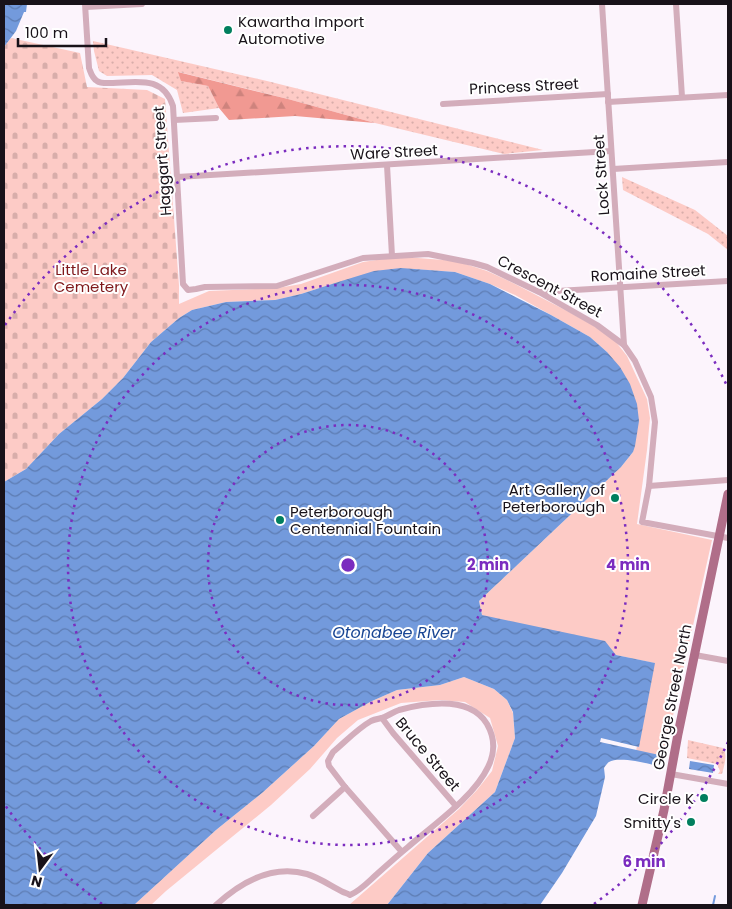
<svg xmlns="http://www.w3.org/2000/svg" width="732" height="909" viewBox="0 0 732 909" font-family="Poppins,sans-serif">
<defs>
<pattern id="grass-dots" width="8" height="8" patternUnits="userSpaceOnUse" patternTransform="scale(1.25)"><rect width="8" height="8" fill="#fdcbc6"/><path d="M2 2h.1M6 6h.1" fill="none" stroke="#d8adaa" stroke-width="1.8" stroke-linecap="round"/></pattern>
<pattern id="forest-firs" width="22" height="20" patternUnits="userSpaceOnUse" patternTransform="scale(1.25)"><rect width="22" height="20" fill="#f19992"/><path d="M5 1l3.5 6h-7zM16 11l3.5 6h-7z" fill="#ce837d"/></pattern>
<pattern id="cemetery-stones" width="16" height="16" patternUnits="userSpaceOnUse" patternTransform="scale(1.25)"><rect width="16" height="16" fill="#fdcbc6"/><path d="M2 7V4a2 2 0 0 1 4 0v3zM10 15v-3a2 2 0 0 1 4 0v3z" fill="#d8adaa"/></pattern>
<pattern id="water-waves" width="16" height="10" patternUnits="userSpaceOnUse" patternTransform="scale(1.25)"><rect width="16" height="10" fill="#739adc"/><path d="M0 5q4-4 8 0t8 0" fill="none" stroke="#5d7cb2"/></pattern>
</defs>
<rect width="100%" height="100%" fill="#fcf4fc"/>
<!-- grass -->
<g fill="url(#grass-dots)">
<path d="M93 41 267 81 543 150 504 154 375 123 288 99 179 72 182 81 208 86 219 108 183 113 177 90 152 75 107 76 99 71 94 51Z"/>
<path d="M622 177 695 210 728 236V250L708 234 623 190Z"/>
<path d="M688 740 723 748C728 755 724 766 722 774H718L720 771 717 764 687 758Z"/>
</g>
<!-- forest -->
<path fill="url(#forest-firs)" d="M178 72 288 99 375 123 295 116 229 120 219 108 208 86 181 81Z"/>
<!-- cemetery -->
<path fill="url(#cemetery-stones)" d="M11 38 80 53 87 87 147 90 165 99 179 285V318L151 342 123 378 102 399 59 434 26 469 4 482V47Z"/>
<!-- park -->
<g fill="#fdcbc6">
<path d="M390 258H418L456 261 487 271 513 283 569 312 594 326 616 342 627 356 647 399 650 418 647 450 637 524 712 540 664 756 636 751 654 663 616 655 482 615 479 601 621 467 633 452 607 352 590 337 551 315 515 295 490 284 455 272 413 269 335 283 301 294 275 300 226 302 192 310 179 318V304L209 291 278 288 301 284 363 262Z"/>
<path d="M464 677 494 689 507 700 513 713 515 738 495 792 428 853 387 905H349L459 809 477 790 492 771 498 746 490 718 465 702 440 700 401 703 358 720 337 738 310 769 271 805 166 891 151 905H134L216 830 262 793 314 746 339 719 372 701 397 690 440 685Z"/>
</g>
<!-- water -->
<g fill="url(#water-waves)">
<path d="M4 4H27L26 12H24L16 31 4 47Z"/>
<path d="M401 268 455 272 490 284 551 315 590 337 607 352 620 367 630 384 637 404 639 421 635 446 633 452 621 467 479 601 482 615 605 641 616 655 655 663 639 747 601 738 600 742 664 756 662 767C651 764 619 756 609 762 608 762 604 768 604 768L605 777 596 816 562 873 540 905H387L428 853 495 792 515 738 513 712 507 700 494 689 464 677 440 685 397 690 372 701 339 719 314 746 262 793 216 830 134 905H6L4 902V482L26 469 59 434 102 399 123 378 151 342 179 318 192 310 226 302 275 300 301 294 335 283 374 271Z"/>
<path d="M690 761 714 765 713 773 689 769Z"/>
</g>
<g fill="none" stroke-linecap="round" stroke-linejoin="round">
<!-- stream -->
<path stroke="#739adc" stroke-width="2" d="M713 905 715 896"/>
<!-- minor -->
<g stroke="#d3adbb" stroke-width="6">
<path d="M85 4 89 68C91 73 92 78 97 81 101 84 108 83 113 83 139 82 163 76 173 106L183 284 188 290 196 289 205 287 277 286 363 258 428 254 473 263 487 267 539 292 597 325 624 345 635 361 651 397 655 422 649 486 642 522 728 538"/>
<path d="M602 4 624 345"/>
<path d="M676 4 682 97"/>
<path d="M86 7 142 4"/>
<path d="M608 102 728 95"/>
<path d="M443 104 608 94"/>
<path d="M174 120 216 118"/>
<path d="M387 165 392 256"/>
<path d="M613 169 728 162"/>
<path d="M177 177 611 151"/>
<path d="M540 292 728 281"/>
<path d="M649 486 728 480"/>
<path d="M695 655 728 661"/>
<path d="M382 718 393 733 456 806"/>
<path d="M671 774 728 784"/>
<path d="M313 816 345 787"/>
<path d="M216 905C241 882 272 864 307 874 320 878 331 886 343 892 345 893 347 893 350 895 360 891 368 882 377 874 387 865 397 856 408 847 433 825 474 797 488 767 495 753 495 738 487 724 470 696 426 703 399 710 393 712 388 716 382 718 378 719 375 719 371 721 357 729 345 742 333 752L328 761 329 766 345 787 402 852"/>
</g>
<!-- major -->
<path stroke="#b06e89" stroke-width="9" d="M642 905 664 810 678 734 728 494"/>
</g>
<!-- distance rings -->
<g fill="none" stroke="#7b2cbf" stroke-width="2.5" stroke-dasharray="2.5 5">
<circle cx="348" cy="565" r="140"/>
<circle cx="348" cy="565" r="280"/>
<path d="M728 742A419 419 0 0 1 594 904M102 904A419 419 0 0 1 5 805M5 325A419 419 0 0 1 728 388"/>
</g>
<!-- markers -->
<g fill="#017f5e" stroke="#fff" stroke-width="2">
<circle cx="228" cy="30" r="5"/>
<circle cx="615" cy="498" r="5"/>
<circle cx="280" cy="520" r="5"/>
<circle cx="704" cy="798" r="5"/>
<circle cx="691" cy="822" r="5"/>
</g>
<g text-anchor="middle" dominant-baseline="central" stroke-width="4" stroke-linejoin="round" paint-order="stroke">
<!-- poi labels -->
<g font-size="15" fill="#181219" stroke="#fff" text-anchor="end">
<text x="238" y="21" text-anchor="start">Kawartha Import<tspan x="238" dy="17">Automotive</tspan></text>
<text x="605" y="489">Art Gallery of<tspan x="605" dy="17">Peterborough</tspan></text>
<text x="290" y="511" text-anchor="start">Peterborough<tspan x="290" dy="17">Centennial Fountain</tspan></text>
<text x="694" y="798">Circle K</text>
<text x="681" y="822">Smitty's</text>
</g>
<!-- street labels -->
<g font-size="15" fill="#181219" stroke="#fff">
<text transform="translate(524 86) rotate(-3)">Princess Street</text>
<text transform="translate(394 152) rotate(-3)">Ware Street</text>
<text transform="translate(162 161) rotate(-94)">Haggart Street</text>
<text transform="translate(601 175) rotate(-94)">Lock Street</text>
<text transform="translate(648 273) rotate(-3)">Romaine Street</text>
<text transform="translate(550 286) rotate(28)">Crescent Street</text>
<text transform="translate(672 697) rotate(-79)">George Street North</text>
<text transform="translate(428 754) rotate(50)">Bruce Street</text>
</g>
<!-- park labels -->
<g font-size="15" fill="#7f181b" stroke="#fff">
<text x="91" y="269">Little Lake<tspan x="91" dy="17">Cemetery</tspan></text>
</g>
<!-- water labels -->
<g font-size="16" font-style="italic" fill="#194694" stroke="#fff">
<text x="394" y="632">Otonabee River</text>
</g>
</g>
<circle cx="348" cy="565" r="8" fill="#7b2cbf" stroke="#fff" stroke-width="2.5"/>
<g font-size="15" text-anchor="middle" font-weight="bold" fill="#7b2cbf" stroke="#fff" stroke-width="4" stroke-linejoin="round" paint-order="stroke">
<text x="488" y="570">2 min</text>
<text x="628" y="570">4 min</text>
<text x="644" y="867">6 min</text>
</g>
<!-- border -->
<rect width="732" height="909" fill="none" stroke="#181219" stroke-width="10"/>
<!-- north arrow -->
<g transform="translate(40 869) rotate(195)" stroke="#ffffff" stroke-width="4" paint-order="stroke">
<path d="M0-4L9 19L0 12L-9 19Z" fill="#181219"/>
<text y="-8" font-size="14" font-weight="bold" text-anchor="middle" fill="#181219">N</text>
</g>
<!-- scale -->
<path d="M18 38v8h88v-8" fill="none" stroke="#181219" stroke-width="2.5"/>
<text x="25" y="38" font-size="15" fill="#181219" stroke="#ffffff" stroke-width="4" paint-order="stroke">100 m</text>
</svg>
